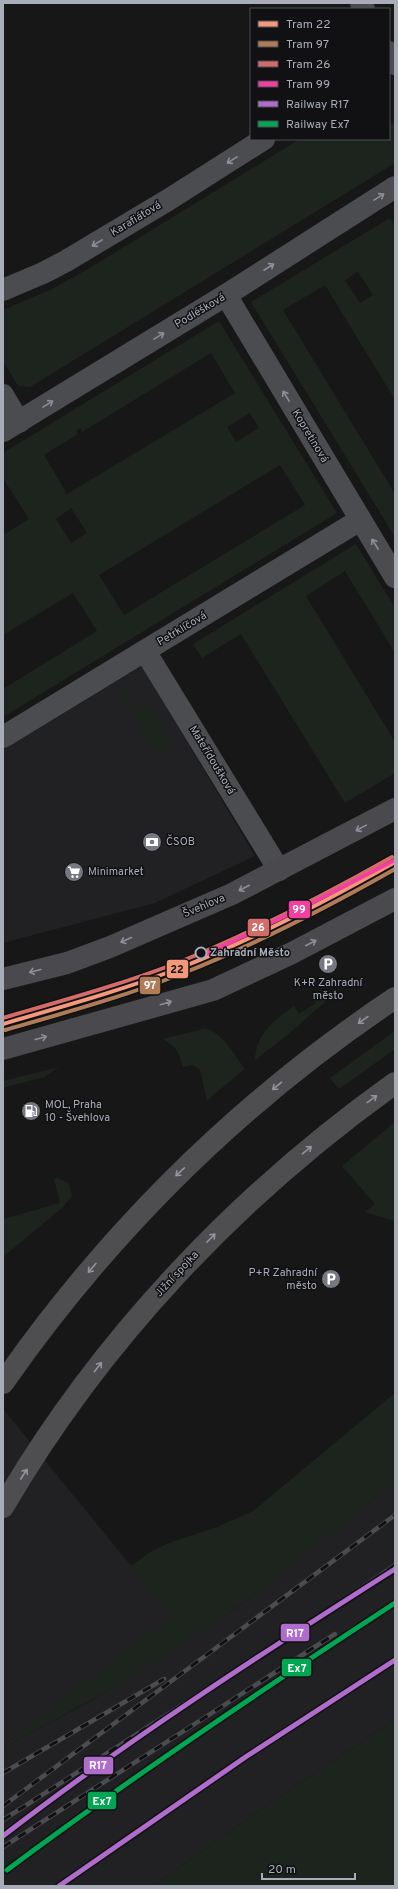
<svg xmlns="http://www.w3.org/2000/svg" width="398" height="1889" viewBox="0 0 398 1889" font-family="Overpass,sans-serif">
<rect width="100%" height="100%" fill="#171717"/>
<!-- built -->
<g fill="#212123">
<path d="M142 666 255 856 155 903 3 943V750Z"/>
<path d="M3 1409 172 1616 3 1746Z"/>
<path d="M395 1482V1719L256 1813 153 1886H3V1748L85 1704 160 1659 235 1609 315 1547Z"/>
</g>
<!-- green -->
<g fill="#1d241e" fill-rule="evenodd">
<path d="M395 122V163L30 387 18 386 3 361V310L52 289 93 266 300 139H389V126Z"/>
<path d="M390 218 395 226V400L325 285 283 310 395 494V537L251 302ZM358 272 373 295 360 303 345 280Z"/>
<path d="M219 321 337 513 3 717V689L97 631 73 593 3 635V535L29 519 4 480H3V453ZM211 353 235 393 67 494 44 455 78 434 76 431 80 428 82 432ZM250 413 259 428 236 442 227 427ZM280 465 305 505 124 615 99 575ZM71 508 87 533 71 543 56 519Z"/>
<path d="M356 544 395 608V653L345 571 306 596 395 742V773L345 803 241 634 202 658 193 644Z"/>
<path d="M123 686 137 708 146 702 174 747 160 757 118 689Z"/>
<path d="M320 992 326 1001 286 1036 255 1060C256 1034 274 1020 294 1006L299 1014 316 1003 313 998Z"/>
<path d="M203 1029C219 1027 236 1057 245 1069L207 1100 200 1070 193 1065 183 1067C178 1050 177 1048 163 1039Z"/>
<path d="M395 1031V1049L339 1089 330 1078Z"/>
<path d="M59 1067 44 1077 3 1088V1081Z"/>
<path d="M395 1122V1221L365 1212 375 1204 342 1166Z"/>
<path d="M58 1178 69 1183 72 1196 62 1208 3 1257V1219L60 1203 54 1179Z"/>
<path d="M395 1393V1482C343 1525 290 1568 236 1608 163 1662 83 1705 3 1748V1746L171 1616 131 1566 152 1551 169 1543 217 1527 253 1511Z"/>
<path d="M395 1719V1886H153L256 1813Z"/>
</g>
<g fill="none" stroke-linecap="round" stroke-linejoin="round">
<!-- street -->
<g stroke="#4b4c50" stroke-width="22">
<path d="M361 3 364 9"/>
<path d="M389 52 395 64"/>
<path d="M3 290 43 273 66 261 168 200 264 139"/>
<path d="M226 295 395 577"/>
<path d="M3 395 19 422"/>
<path d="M3 431 226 295 395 187"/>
<path d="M145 651 279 870"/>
<path d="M3 737 360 520"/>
</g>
<!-- secondary -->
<g stroke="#4a4a4e" stroke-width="22">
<path d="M3 979 67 963 110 947 232 894 395 809"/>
<path d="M3 1049 213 990 292 953 395 899"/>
</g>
<!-- highway -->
<g stroke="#4e4e51" stroke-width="22">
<path d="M3 1383C109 1231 241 1101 395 998"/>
<path d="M3 1507C101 1339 238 1195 395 1083"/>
</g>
<defs>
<g id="rail">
<path d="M298 1631 395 1565"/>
<path d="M3 1773 164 1679"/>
<path d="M3 1806 395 1515"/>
<path d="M3 1820 254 1659"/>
<path d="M3 1847 335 1634"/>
</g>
</defs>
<!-- rail casing -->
<use href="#rail" stroke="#4b4c4f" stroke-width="4.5"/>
<!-- rail -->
<use href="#rail" stroke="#111113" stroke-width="3" stroke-dasharray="9" stroke-linecap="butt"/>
<defs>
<g id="rail-1">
<path d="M3 1836C129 1739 261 1654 395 1569"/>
<path d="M59 1886 247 1756 395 1660"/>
</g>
<path id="rail-2" d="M7 1870C133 1776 263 1689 395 1603"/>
</defs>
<!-- rail-1 casing -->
<use href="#rail-1" stroke="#111113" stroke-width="8"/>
<!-- rail-2 casing -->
<use href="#rail-2" stroke="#111113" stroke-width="8"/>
<!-- rail-1 -->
<use href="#rail-1" stroke="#b06ccc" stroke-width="5"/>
<!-- rail-2 -->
<use href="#rail-2" stroke="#00a651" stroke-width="5"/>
<defs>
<path id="tram-1" d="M3 1024C61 1007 120 991 177 969 252 940 325 902 395 862"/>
<path id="tram-2" d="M5 1030C64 1013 123 997 181 974 255 945 326 908 395 869"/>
<path id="tram-3" d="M3 1018C61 1001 120 985 177 963 251 933 323 896 392 857"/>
<path id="tram-4" d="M202 956 302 908 395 860"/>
</defs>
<!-- tram-1 casing -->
<use href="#tram-1" stroke="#111113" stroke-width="7"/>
<!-- tram-2 casing -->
<use href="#tram-2" stroke="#111113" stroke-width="7"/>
<!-- tram-3 casing -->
<use href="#tram-3" stroke="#111113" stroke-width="7"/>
<!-- tram-4 casing -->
<use href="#tram-4" stroke="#111113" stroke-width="7"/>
<!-- tram-1 -->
<use href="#tram-1" stroke="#f3987b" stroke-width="4"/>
<!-- tram-2 -->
<use href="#tram-2" stroke="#b07c57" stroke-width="4"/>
<!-- tram-3 -->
<use href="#tram-3" stroke="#d36c68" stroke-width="4"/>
<!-- tram-4 -->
<use href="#tram-4" stroke="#f240a1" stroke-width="4"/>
</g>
<!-- one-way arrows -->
<defs><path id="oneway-shaft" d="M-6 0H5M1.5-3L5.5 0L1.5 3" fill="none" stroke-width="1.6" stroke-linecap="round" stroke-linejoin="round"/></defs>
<g stroke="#8c9099">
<use href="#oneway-shaft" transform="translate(232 160) rotate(148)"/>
<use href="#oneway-shaft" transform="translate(379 197) rotate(-32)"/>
<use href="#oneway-shaft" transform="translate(97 243) rotate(149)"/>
<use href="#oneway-shaft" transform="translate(269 267) rotate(-33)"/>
<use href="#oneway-shaft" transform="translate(159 336) rotate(-31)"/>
<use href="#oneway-shaft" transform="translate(286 396) rotate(-121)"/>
<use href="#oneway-shaft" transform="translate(48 404) rotate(-32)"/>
<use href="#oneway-shaft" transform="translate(375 544) rotate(-122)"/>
</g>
<g stroke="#8c8f98">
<use href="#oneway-shaft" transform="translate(361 828) rotate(151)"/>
<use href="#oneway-shaft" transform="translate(244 888) rotate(153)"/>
<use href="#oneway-shaft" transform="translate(126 940) rotate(156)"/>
<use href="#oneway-shaft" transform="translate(311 943) rotate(-27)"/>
<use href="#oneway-shaft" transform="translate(35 971) rotate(166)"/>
<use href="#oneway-shaft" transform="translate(166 1003) rotate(-16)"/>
<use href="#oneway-shaft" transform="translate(41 1038) rotate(-15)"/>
</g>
<g stroke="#92959e">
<use href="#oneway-shaft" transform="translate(363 1020) rotate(145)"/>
<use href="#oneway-shaft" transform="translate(277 1086) rotate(140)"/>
<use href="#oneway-shaft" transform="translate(372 1099) rotate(-36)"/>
<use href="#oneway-shaft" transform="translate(307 1150) rotate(-40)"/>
<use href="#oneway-shaft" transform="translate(180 1172) rotate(137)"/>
<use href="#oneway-shaft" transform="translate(211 1238) rotate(-45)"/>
<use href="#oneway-shaft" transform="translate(92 1268) rotate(130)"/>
<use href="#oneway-shaft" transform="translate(98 1367) rotate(-52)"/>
<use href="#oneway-shaft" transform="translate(24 1474) rotate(-57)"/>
</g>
<!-- icons -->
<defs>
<symbol id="bank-disc" viewBox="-11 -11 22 22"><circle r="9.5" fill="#757880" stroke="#111113"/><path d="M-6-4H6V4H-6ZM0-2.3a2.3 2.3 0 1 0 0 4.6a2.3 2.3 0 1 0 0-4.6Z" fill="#fff"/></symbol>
<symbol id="supermarket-disc" viewBox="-11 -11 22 22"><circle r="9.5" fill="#757880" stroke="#111113"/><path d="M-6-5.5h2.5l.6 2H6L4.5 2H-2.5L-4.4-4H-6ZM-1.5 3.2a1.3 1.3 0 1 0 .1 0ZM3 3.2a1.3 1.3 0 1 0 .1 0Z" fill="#fff"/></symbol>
<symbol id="parking-disc" viewBox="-11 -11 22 22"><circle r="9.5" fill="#757880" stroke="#111113"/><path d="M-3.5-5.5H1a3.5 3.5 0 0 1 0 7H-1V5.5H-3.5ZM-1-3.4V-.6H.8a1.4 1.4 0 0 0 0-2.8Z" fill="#fff"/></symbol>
<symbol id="fuel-disc" viewBox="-11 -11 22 22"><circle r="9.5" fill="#757880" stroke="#111113"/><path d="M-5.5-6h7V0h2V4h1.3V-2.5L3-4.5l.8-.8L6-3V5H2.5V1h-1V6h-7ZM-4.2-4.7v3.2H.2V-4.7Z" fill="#fff"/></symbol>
</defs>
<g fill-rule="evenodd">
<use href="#bank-disc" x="141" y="831" width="22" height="22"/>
<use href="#supermarket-disc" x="63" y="861" width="22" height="22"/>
<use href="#parking-disc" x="317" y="953" width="22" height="22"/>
<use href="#fuel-disc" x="20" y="1100" width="22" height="22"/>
<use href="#parking-disc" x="320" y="1268" width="22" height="22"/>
</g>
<!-- markers -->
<circle fill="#111113" stroke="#a8adb8" stroke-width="2" cx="201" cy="953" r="5.5"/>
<g text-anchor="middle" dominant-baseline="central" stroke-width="3" stroke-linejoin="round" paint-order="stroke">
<!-- street labels -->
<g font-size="11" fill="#a8adb8" stroke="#111113">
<text transform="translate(136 219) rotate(-31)">Karafiátová</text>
<text transform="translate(200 311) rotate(-31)">Podléšková</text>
<text transform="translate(310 436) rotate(59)">Kopretinová</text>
<text transform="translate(182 629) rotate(-31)">Petrklíčová</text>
<text transform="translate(212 760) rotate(59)">Mateřídoušková</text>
<text transform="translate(204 906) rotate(-23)">Švehlova</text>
<text transform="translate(177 1274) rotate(-47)">Jižní spojka</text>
</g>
<!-- poi labels -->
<g font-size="11" fill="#a8adb8" stroke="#111113" text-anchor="start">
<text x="166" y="842">ČSOB</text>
<text x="88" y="872">Minimarket</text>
<text x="328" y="983" text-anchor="middle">K+R Zahradní<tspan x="328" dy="13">město</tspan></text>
<text x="45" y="1105">MOL, Praha<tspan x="45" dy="13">10 - Švehlova</tspan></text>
<text x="317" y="1273" text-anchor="end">P+R Zahradní<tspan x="317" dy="13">město</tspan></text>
</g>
<!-- stop labels -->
<g font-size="11" font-weight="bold" fill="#a8adb8" stroke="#111113" text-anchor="start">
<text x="210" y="953">Zahradní Město</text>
</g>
</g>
<g stroke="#111113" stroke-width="1.5">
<rect x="288" y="900" width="23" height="19" rx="4" fill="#f240a1"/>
<rect x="247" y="918" width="23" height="19" rx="4" fill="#d36c68"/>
<rect x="166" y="959" width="23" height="20" rx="4" fill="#f3987b"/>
<rect x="139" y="976" width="22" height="19" rx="4" fill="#b07c57"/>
<rect x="280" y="1623" width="30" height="19" rx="4" fill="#b06ccc"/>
<rect x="281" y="1658" width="31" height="19" rx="4" fill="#00a651"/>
<rect x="83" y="1756" width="31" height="19" rx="4" fill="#b06ccc"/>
<rect x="87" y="1791" width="30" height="19" rx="4" fill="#00a651"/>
</g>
<g font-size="11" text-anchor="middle" font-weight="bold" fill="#fff">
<text x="299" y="913">99</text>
<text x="258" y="931">26</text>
<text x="150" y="989">97</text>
<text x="295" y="1637">R17</text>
<text x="297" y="1672">Ex7</text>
<text x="98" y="1769">R17</text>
<text x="102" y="1805">Ex7</text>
</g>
<g font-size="11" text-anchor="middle" font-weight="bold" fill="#111">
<text x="177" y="973">22</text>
</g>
<!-- border -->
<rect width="398" height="1889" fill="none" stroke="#a8adb8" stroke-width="8"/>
<!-- legend -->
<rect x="250" y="8" width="140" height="132" fill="#111113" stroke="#4d4f55"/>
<rect x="258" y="21" width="20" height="6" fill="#f3987b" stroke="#4d4f55"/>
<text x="286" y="28" font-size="12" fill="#a8adb8">Tram 22</text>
<rect x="258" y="41" width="20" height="6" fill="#b07c57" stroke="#4d4f55"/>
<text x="286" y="48" font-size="12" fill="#a8adb8">Tram 97</text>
<rect x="258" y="61" width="20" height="6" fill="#d36c68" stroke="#4d4f55"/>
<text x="286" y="68" font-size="12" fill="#a8adb8">Tram 26</text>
<rect x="258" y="81" width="20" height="6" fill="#f240a1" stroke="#4d4f55"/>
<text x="286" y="88" font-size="12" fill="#a8adb8">Tram 99</text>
<rect x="258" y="101" width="20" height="6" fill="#b06ccc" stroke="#4d4f55"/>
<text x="286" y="108" font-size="12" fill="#a8adb8">Railway R17</text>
<rect x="258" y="121" width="20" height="6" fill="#00a651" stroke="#4d4f55"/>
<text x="286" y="128" font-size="12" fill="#a8adb8">Railway Ex7</text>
<!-- scale -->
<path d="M262 1873v6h93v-6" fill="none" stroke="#a8adb8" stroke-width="2"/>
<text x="268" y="1873" font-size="12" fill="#a8adb8" stroke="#111113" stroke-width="3" paint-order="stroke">20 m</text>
</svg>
